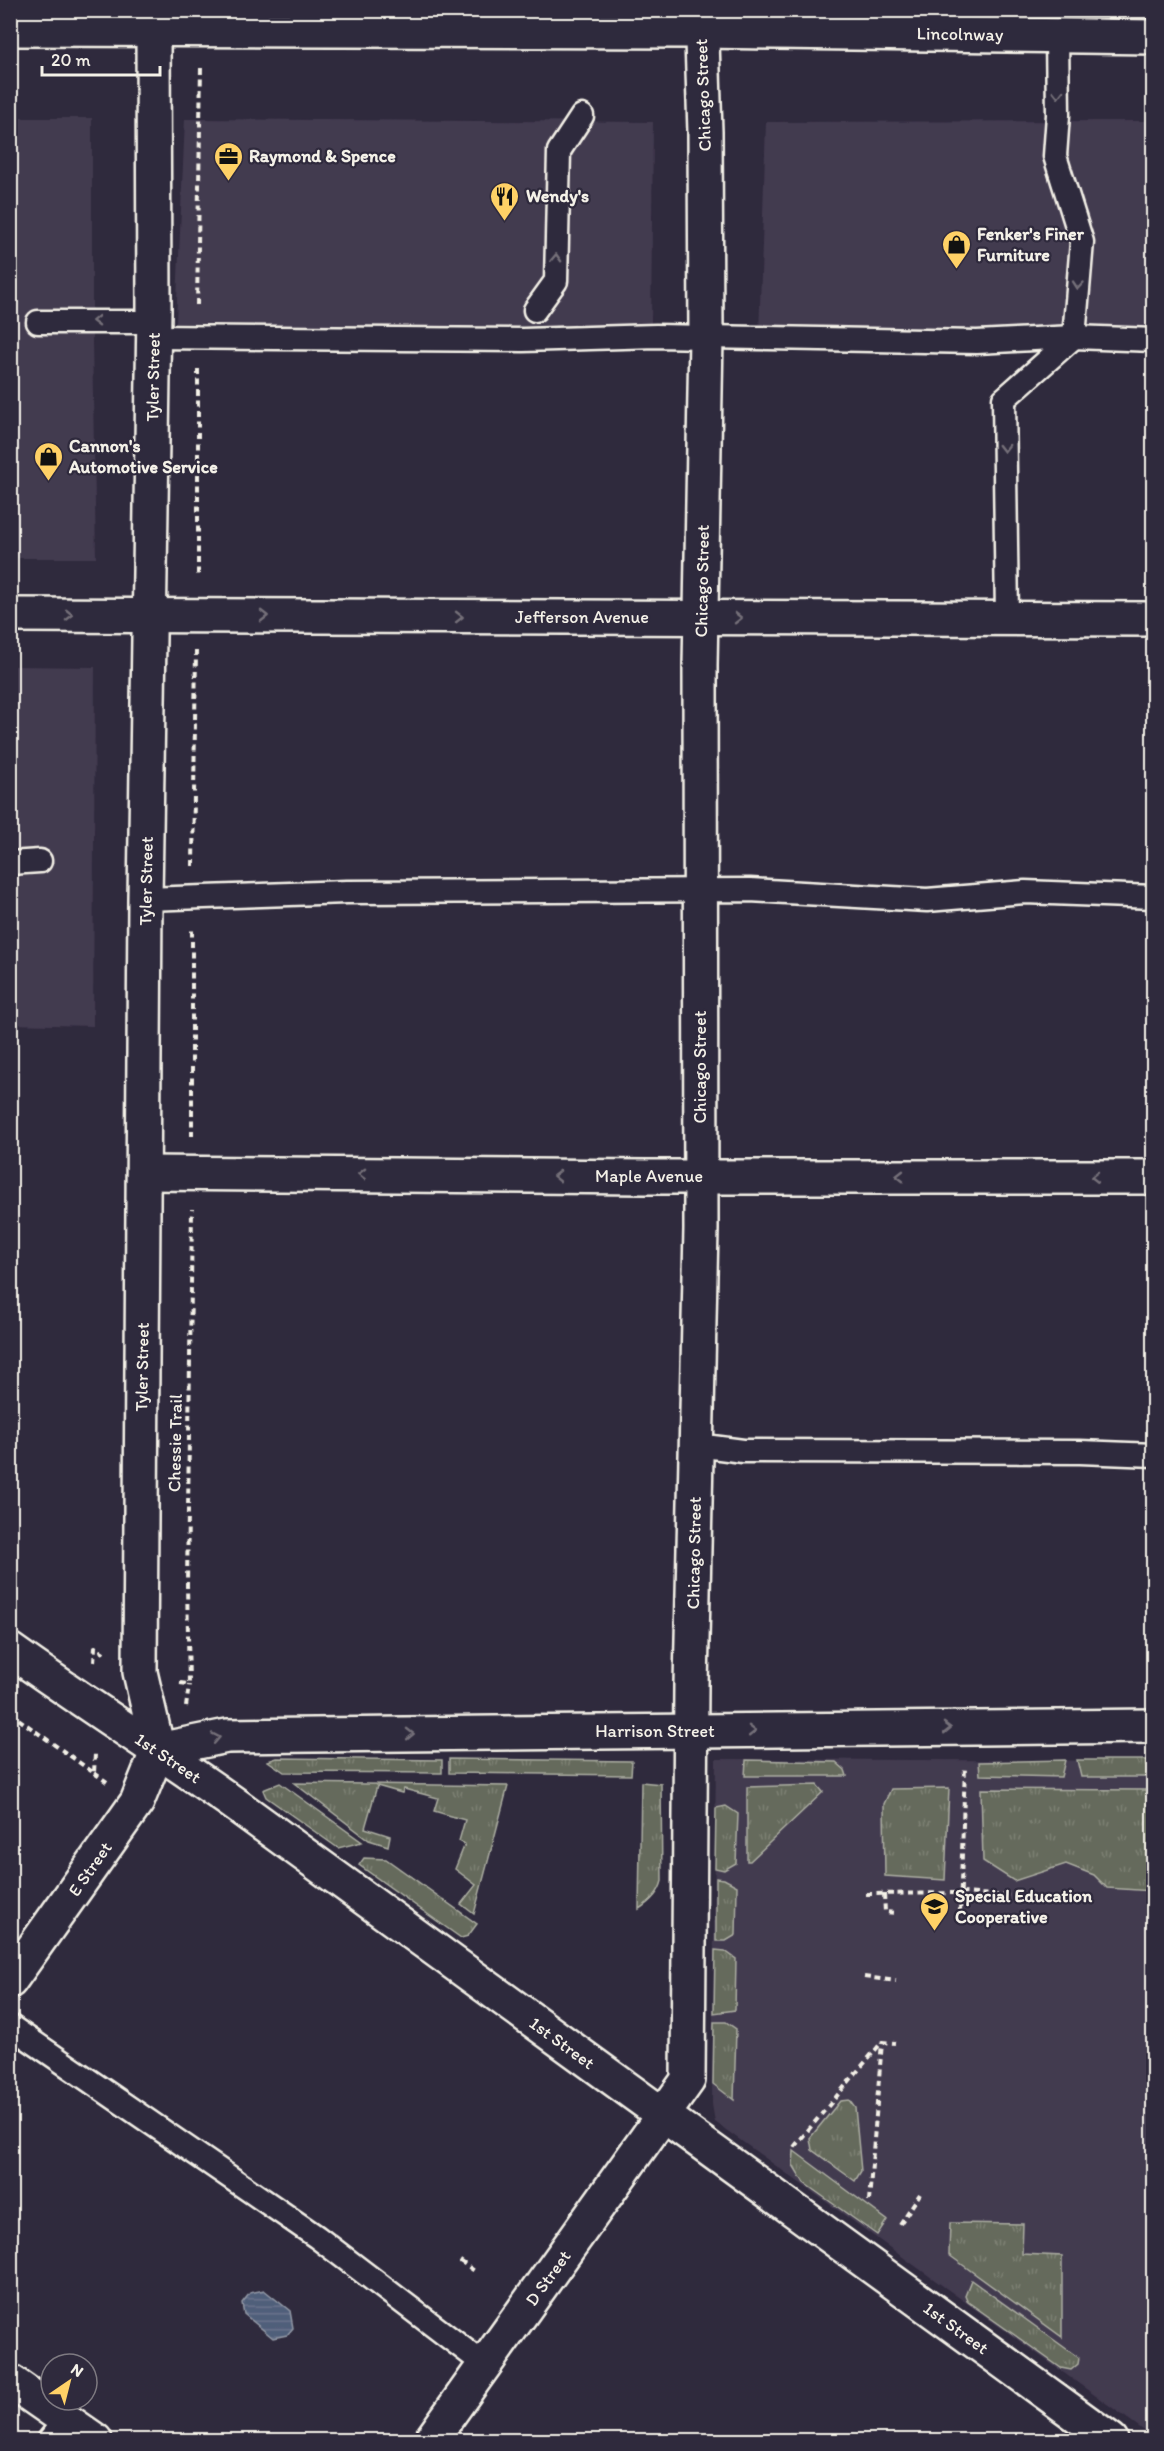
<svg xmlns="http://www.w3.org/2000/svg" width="1164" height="2451" viewBox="0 0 1164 2451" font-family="Itim,sans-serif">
<defs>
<pattern id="grass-tufts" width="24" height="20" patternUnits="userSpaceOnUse" patternTransform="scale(1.5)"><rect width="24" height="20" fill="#656a5c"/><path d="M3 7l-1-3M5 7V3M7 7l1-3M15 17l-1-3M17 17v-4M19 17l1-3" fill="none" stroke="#7c8073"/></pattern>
<pattern id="water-rules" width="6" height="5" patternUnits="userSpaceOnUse" patternTransform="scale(1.5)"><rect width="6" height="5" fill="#505e7a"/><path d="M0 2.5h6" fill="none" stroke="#6a768d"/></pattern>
</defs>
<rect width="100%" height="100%" fill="#2f2a3d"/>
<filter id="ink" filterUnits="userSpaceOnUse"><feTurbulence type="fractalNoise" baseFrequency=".0167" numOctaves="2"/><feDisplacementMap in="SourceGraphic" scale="12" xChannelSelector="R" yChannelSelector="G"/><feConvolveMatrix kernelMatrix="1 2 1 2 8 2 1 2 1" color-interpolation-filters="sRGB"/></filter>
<g filter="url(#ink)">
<!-- built -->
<g fill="#433a50">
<path d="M10 118H92V341L96 558H11Z"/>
<path d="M185 119 653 122 651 326 378 327 176 323Z"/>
<path d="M1153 121V350L759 336 766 122Z"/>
<path d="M11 666 95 667 93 1026 11 1024Z"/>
<path d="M716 1759 1153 1761V2437L715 2122 712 2104Z"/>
</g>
<!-- grass -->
<g fill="url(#grass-tufts)" stroke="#acaea2" stroke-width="1.5">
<path d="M277 1758 442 1760V1773L284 1772 268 1761Z"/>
<path d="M449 1759 632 1761 631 1775 449 1773Z"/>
<path d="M746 1760 836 1762 845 1770 847 1776H745Z"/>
<path d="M1065 1760 1061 1777 980 1775 979 1762Z"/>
<path d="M1077 1760H1153V1777H1081Z"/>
<path d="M641 1782 661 1784 662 1881C659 1894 650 1902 639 1909Z"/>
<path d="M280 1783 362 1842 338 1848 266 1797 263 1790Z"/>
<path d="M294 1783 508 1786 474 1914 461 1904 476 1885 455 1869 465 1844 459 1841 465 1820 434 1811 438 1798 404 1789 402 1793 377 1786 365 1828 390 1836 388 1846 369 1840Z"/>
<path d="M817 1785 823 1792 750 1861H747V1787Z"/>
<path d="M949 1788 945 1880 885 1876 884 1804 891 1789Z"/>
<path d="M981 1789 1153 1790V1891L1107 1888 1094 1875 1066 1864 1014 1881 983 1861Z"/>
<path d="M726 1806 738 1814 736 1863 724 1870 715 1868 716 1808Z"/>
<path d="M364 1858 386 1859 477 1924 468 1936 461 1938 359 1865Z"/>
<path d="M716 1878 724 1879 737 1886 736 1935 726 1941H716Z"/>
<path d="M715 1950 725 1951 736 1959 735 2010 714 2013Z"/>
<path d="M714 2022H726L736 2029 734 2100 713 2084Z"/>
<path d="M849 2100 855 2108 861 2171 855 2181 812 2150 810 2138 840 2101Z"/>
<path d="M794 2151 887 2220 877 2235 804 2183 793 2165Z"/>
<path d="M950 2223 1023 2224 1022 2254 1062 2256V2337L949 2255Z"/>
<path d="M971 2280 1079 2358 1078 2364 1071 2370 1061 2368 968 2302 965 2295Z"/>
</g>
<!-- water -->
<path fill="url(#water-rules)" stroke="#9299a6" stroke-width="1.5" d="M264 2290 290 2311 293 2328 287 2335 273 2338 244 2314 242 2303 250 2293Z"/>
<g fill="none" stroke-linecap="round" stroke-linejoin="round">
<defs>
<g id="service">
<path d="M535 310 556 281 559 151 582 116"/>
<path d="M38 322H154"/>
<path d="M154 337 523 340 656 336 977 342 1074 337 1154 340"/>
<path d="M1007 617 1004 399 1074 337 1082 242 1055 156 1058 115 1057 35"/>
<path d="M10 863 40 861"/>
<path d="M145 899 347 892 750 890 927 900 1025 892 1154 897"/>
<path d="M697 1445 743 1451 1080 1452 1154 1455"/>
<path d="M10 2026 317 2237 485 2365"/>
<path d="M49 2440 65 2420"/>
</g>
<g id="minor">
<path d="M144 1173 645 1177H1154"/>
<path d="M10 1981 137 1802 158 1750 227 1736 1154 1726"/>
<path d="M10 2381 95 2440"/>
<path d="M431 2440 688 2080 691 1685 701 1229 700 666 706 337 705 132 701 10"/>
</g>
<g id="tertiary">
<path d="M150 10 153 30 154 310 145 899 140 1672 158 1750"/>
<path d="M10 615 1154 619"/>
<path d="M10 1650C83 1702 158 1750 232 1802L1111 2440"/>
</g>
<path id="primary" d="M10 29 701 31 1154 37"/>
</defs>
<!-- service casing -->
<use href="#service" stroke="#f4f1e8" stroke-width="27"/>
<!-- minor casing -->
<use href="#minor" stroke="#f4f1e8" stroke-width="38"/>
<!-- tertiary casing -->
<use href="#tertiary" stroke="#f4f1e8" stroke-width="38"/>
<!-- primary casing -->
<use href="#primary" stroke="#f4f1e8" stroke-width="38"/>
<!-- path -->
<g stroke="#f4f1e8" stroke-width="4" stroke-dasharray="6 4.5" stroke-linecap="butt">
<path d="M197 305 201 67"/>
<path d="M198 369V578"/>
<path d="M193 866 196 651"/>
<path d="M192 1136V927"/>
<path d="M94 1662 95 1647 104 1653"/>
<path d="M180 1683 189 1684 187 1585 192 1209"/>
<path d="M186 1707 189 1685"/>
<path d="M10 1713 94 1773 95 1754"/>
<path d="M94 1773 107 1782"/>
<path d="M866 1894 961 1893 1028 1897"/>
<path d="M884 1894 885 1912 897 1913"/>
<path d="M960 1912 965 1766"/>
<path d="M864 1977 896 1981"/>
<path d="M794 2147 882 2042 895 2043"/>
<path d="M869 2201 882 2042"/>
<path d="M900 2224 920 2194"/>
<path d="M460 2261 476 2272"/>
</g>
<!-- service -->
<use href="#service" stroke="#2f2a3d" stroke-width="22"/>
<!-- minor -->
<use href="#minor" stroke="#2f2a3d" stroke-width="33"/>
<!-- tertiary -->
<use href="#tertiary" stroke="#2f2a3d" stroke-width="33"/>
<!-- primary -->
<use href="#primary" stroke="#2f2a3d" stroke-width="33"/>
</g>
<!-- one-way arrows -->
<defs><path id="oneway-chevron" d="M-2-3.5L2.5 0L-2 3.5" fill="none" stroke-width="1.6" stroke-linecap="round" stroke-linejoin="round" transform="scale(1.5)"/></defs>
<g stroke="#747079">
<use href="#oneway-chevron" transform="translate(1058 94) rotate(89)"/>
<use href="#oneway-chevron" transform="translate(556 258) rotate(-88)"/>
<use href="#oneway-chevron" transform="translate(1078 285) rotate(95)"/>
<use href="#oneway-chevron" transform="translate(96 321) rotate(179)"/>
<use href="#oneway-chevron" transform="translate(1004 448) rotate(90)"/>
<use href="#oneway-chevron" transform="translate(69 615) rotate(1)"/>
<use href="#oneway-chevron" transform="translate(264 616)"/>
<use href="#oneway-chevron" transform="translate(459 617)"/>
<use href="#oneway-chevron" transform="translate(738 618)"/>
<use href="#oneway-chevron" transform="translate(362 1174) rotate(-179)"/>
<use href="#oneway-chevron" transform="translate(557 1176) rotate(-179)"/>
<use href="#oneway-chevron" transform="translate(900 1176) rotate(-180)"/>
<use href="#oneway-chevron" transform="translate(1095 1177) rotate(-180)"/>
<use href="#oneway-chevron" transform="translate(947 1728) rotate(-1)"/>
<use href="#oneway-chevron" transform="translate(752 1731) rotate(-1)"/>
<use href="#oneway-chevron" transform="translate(410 1734) rotate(-1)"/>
<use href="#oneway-chevron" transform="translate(216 1738) rotate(-11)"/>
</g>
</g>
<!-- icons -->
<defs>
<symbol id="office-pin" viewBox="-11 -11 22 30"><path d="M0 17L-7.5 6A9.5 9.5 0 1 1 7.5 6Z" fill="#ffd166" stroke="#2f2a3d"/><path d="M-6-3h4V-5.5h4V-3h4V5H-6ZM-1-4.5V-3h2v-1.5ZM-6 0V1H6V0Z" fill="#111"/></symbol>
<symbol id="restaurant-pin" viewBox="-11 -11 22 30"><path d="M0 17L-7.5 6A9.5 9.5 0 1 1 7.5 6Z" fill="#ffd166" stroke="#2f2a3d"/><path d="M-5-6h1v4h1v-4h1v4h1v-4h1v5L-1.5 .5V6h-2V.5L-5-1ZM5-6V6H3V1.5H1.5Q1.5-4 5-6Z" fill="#111"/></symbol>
<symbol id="shop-pin" viewBox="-11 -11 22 30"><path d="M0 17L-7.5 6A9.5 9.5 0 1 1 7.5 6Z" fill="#ffd166" stroke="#2f2a3d"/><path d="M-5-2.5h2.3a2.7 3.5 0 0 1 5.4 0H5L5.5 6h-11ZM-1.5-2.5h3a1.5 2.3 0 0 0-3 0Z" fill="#111"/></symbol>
<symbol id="school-pin" viewBox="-11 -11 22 30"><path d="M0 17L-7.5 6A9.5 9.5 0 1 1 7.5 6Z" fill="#ffd166" stroke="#2f2a3d"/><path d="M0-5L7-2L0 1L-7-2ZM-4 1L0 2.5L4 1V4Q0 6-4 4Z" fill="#111"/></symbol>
</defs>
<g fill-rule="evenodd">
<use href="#office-pin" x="212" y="140" width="33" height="45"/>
<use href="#restaurant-pin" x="488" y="180" width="33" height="45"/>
<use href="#shop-pin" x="940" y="228" width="33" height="45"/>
<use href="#shop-pin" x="32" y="440" width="33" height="45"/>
<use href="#school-pin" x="918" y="1890" width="33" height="45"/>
</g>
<g text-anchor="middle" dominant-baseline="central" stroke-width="4.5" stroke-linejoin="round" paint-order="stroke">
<!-- street labels -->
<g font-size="18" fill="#f4f1e8" stroke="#2f2a3d">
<text transform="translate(960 34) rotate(1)">Lincolnway</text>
<text transform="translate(703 95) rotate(-92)">Chicago Street</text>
<text transform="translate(153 377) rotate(-89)">Tyler Street</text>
<text transform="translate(702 581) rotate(-89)">Chicago Street</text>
<text x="582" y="617">Jefferson Avenue</text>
<text transform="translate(146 881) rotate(-89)">Tyler Street</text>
<text transform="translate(700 1067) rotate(-90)">Chicago Street</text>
<text x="649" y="1176">Maple Avenue</text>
<text transform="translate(142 1367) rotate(-89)">Tyler Street</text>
<text transform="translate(175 1443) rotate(-89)">Chessie Trail</text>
<text transform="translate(694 1553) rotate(-89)">Chicago Street</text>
<text x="655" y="1731">Harrison Street</text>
<text transform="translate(168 1758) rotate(34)">1st Street</text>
<text transform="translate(90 1869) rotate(-55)">E Street</text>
<text transform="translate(562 2043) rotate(36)">1st Street</text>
<text transform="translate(548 2278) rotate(-54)">D Street</text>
<text transform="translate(956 2328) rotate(36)">1st Street</text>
</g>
<!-- poi labels -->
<g font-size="18" font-weight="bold" fill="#f4f1e8" stroke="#2f2a3d" text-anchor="start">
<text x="249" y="156">Raymond &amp; Spence</text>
<text x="526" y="196">Wendy's</text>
<text x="977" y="234">Fenker's Finer<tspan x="977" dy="21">Furniture</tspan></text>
<text x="69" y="446">Cannon's<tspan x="69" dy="21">Automotive Service</tspan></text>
<text x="955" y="1896">Special Education<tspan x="955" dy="21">Cooperative</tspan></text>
</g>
</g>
<!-- margin -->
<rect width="1164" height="2451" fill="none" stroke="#2f2a3d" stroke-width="36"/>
<rect x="18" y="18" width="1128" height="2415" fill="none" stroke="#f4f1e8" stroke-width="2" filter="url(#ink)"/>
<!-- north arrow -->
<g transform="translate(69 2382) rotate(35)"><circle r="28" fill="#2f2a3d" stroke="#7e7a81" stroke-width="1.5"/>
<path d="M0-4.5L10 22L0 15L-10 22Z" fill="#ffd166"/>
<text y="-9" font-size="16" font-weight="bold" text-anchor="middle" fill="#f4f1e8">N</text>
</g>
<!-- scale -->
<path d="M42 66v9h118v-9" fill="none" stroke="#f4f1e8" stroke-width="3"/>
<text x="51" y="66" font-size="18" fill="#f4f1e8" stroke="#2f2a3d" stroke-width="4.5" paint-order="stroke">20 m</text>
</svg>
